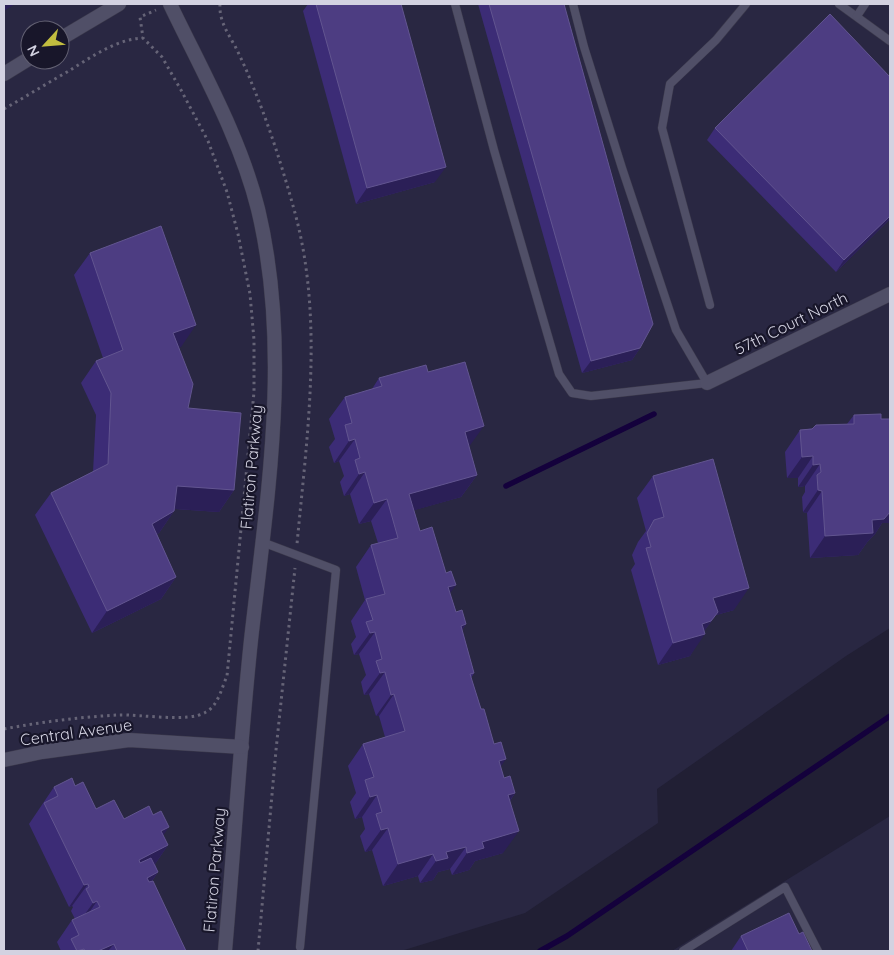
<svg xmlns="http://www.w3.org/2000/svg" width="894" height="955" viewBox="0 0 894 955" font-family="Quicksand,sans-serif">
<rect width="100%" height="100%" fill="#211f34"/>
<!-- built -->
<g fill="#292742" fill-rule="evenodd">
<path d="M4 4H890V628L846 656 657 789 658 823 525 913 401 951H4ZM30 30H60V60H30Z"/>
<path d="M890 816V951H672Z"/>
</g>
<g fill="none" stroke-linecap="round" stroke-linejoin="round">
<!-- stream -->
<g stroke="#14013c" stroke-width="5.5">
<path d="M506 486 654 414"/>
<path d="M540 951 567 936 890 716"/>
</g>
<defs>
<g id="service">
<path d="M455 4 494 150 559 374 572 393 591 396 707 383 676 330 622 168 584 47 573 4"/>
<path d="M839 4 890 41"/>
<path d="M857 16 865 4"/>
<path d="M710 305 662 128 670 84 716 40 746 4"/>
<path d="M262 542 336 570 300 947"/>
<path d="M683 951 785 887 818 951"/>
</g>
<g id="minor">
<path d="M170 4C202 71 240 137 258 209 292 351 267 498 251 640 240 744 234 848 225 951"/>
<path d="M60 39 119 4"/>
<path d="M4 74 30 58"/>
<path d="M707 383 890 294"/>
<path d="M4 760 42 752 129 740 242 747"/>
</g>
</defs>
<!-- service casing -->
<use href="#service" stroke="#3b394b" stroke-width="9"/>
<!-- minor casing -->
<use href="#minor" stroke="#3b394b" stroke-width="15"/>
<!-- path -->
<g stroke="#666477" stroke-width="3" stroke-dasharray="2.5 4" stroke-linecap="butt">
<path d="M220 4C219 20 227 32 235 46 241 58 247 71 252 84 269 125 283 169 295 213 324 320 307 436 297 544"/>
<path d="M4 109C25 97 46 84 67 72 90 58 116 39 143 38"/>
<path d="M4 729C41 722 80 717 118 715 140 714 189 723 206 712 218 706 222 687 227 676L254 392V340L250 294 238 234 227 192 208 141 181 90 162 57 143 38 140 17 156 10"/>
<path d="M258 951 276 750 295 568"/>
</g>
<!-- service -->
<use href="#service" stroke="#504f67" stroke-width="8"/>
<!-- minor -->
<use href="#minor" stroke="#504f67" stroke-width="14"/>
</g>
<!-- wall -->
<g fill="#3c2c76">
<path d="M308 4H316L435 182 356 204 303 11Z"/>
<path d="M478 4H564L640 348 632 360 582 373Z"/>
<path d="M715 128 890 219 836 272 707 140Z"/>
<path d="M90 253 181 347H179L188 408 234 490 219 512 175 509 174 511 159 533 157 534 176 577 161 599 92 633 35 515 51 493 93 472 96 415 81 383 96 361 103 358 74 275Z"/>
<path d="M428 372 469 447 477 475 461 497 414 510 420 531 450 593 456 612 466 624 462 630 474 673 471 678 481 709 504 778 515 793 510 801 503 853 475 861 469 870 452 875 450 869 438 872 433 880 420 883 418 876 383 886 372 850 365 852 360 836 365 829 362 817 355 819 350 802 356 793 348 766 363 744 385 737 379 716H376L369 694 364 695 361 682 366 675 359 654 354 655 351 644 356 637 351 621 365 600 356 567 371 545 378 543 371 521 359 524 350 494 344 496 340 482 344 476 339 461 334 463 329 447 335 439 329 419 345 397 372 389 379 378Z"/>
<path d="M854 415 882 523 875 534 868 541 858 555 810 558 807 513 803 512 802 497 805 492V486L798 487V478H787L785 452 800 430 847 424Z"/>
<path d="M653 476 734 610 716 615 704 631 690 656 658 665 631 570 635 564 632 555 638 542 646 531 637 498Z"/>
<path d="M75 786 96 809 124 819 163 836 168 845 155 864 158 872 152 881 186 951H61L57 942 72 920 75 919 71 911 73 907 72 906 69 907 29 824 54 787Z"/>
<path d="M799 934 812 951H731L741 936Z"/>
</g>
<!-- shaded-wall -->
<g fill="#2b1f57">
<path d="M4 4H15L4 11Z"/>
<path d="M446 167 435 182 356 204 367 188Z"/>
<path d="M890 216V219L836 272 844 260Z"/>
<path d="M196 325 181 347 158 355 173 333Z"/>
<path d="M640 348 632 360 582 373 591 361Z"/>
<path d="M484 426 468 448 465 432Z"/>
<path d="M355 439 339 461 334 463 349 441Z"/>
<path d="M813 456 798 478H787L802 457Z"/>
<path d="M820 464 805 486 798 487 813 465Z"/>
<path d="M365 472 350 494 344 496 359 474Z"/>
<path d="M477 475 461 497 394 516 409 494Z"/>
<path d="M177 486 234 490 219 512 162 508Z"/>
<path d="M818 490 822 491 807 513 803 512Z"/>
<path d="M387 499 371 521 359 524 374 503Z"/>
<path d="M890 502V523H882L875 534 868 541 858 555 810 558 825 536 872 520Z"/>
<path d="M174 511 159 533 137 546 152 524Z"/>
<path d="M176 577 161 599 92 633 107 611Z"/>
<path d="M456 585 440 607 448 587Z"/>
<path d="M749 588 734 610 716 615 702 634H705L690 656 658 665 673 643 713 598Z"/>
<path d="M466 624 451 646 461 626Z"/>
<path d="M375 632 359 654 354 655 370 633Z"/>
<path d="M385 672 369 694 364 695 380 673Z"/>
<path d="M394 694 379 716H376L391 695Z"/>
<path d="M506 759 491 781 499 761Z"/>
<path d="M515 793 500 815 508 795Z"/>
<path d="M377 795 362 817 355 819 370 797Z"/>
<path d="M169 827 154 849 161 831Z"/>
<path d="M388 828 372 850 365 852 381 830Z"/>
<path d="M519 831 503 853 475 861 469 870 452 875 467 853 482 842Z"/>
<path d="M168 845 153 867 123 882 139 860Z"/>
<path d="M466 847 450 869 438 872 433 880 420 883 436 861 446 852Z"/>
<path d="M433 854 418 876 383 886 398 864Z"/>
<path d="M158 872 143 894 147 878Z"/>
<path d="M88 884 72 906 69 907 84 885Z"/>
<path d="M97 901 82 923 77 925 93 903Z"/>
<path d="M114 944 108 951H98Z"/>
</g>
<!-- building -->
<g fill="#4d3d82" stroke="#625590">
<path d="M316 4H401L446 167 367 188Z"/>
<path d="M489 4H564L653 324 640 348 591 361Z"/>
<path d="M830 14 890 77V216L844 260 715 128Z"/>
<path d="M161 226 196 325 173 333 193 384 188 408 241 413 234 490 177 486 174 511 152 524 176 577 107 611 51 493 108 464 111 393 96 361 123 350 90 253Z"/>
<path d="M465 362 484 426 465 432 477 475 409 494 420 531 432 527 446 573 451 571 456 585 448 587 456 612 462 610 466 624 461 626 474 673 470 674 481 709H484L494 744 501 742 506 759 499 761 504 778 510 776 515 793 508 795 519 831 482 842 484 848 467 853 466 847 446 852 448 858 436 861 433 854 398 864 388 828 381 830 376 814 382 812 377 795 370 797 365 780 374 777 363 744 405 731 394 694 391 695 385 672 380 673 376 661 382 659 375 632 370 633 366 622 373 620 366 599 385 594 371 545 398 538 387 499 374 503 365 472 359 474 355 460 360 458 355 439 349 441 345 425 352 423 345 397 382 386 379 378 426 365 428 372Z"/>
<path d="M881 414V419H890V512L884 519 872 520 873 533 825 536 822 491 818 490 817 475 821 472 820 464 813 465V456L802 457 800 430 812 429 816 425 854 424V415Z"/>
<path d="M713 459 749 588 713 598 718 612 711 621 702 624 705 634 673 643 646 548 651 547 647 533 654 520 664 517 653 476Z"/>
<path d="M72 778 75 786 83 782 96 809 114 800 124 819 149 806 153 815 161 811 169 827 161 831 168 845 139 860 140 863 151 858 158 872 147 878 149 882 153 881 186 951H117L114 944 98 951H85L84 949 77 951 71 939 79 935 72 920 100 907 97 901 93 903 86 889 89 887 88 884 84 885 44 803 58 796 54 787Z"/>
<path d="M789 913 799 934 803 932 812 951H748L741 936Z"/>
</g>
<g text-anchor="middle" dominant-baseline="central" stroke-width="4.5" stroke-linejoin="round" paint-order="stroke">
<!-- street labels -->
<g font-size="16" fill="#d3d2e1" stroke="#18162a">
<text transform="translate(791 323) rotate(-26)">57th Court North</text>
<text transform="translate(251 467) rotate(-85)">Flatiron Parkway</text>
<text transform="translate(76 732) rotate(-8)">Central Avenue</text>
<text transform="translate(214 870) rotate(-85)">Flatiron Parkway</text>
</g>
</g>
<!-- border -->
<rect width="894" height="955" fill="none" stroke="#d3d2e1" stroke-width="10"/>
<!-- north arrow -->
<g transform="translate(45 45) rotate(244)"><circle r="24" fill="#18162a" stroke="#636173"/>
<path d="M0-4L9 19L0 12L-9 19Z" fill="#c2bd3f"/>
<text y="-8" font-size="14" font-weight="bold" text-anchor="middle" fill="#d3d2e1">N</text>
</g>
</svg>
